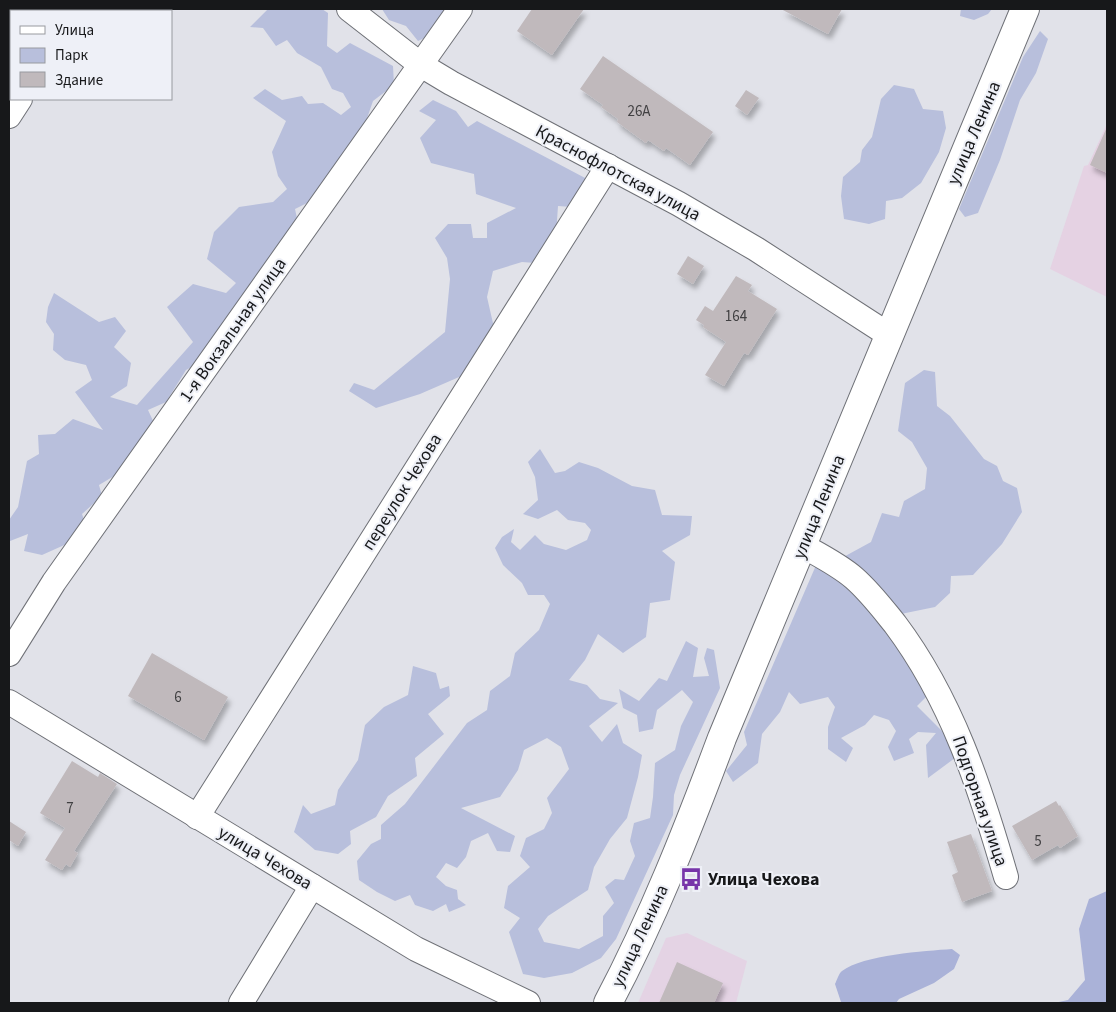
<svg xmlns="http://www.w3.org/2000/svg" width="1116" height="1012" viewBox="0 0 1116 1012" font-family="'Source Sans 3',sans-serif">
<defs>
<filter id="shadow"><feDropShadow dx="3" dy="5.5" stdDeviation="2.5" flood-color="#0004"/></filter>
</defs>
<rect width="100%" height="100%" fill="#e1e2e9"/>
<!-- commercial -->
<path fill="#e4d3e4" d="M687 933 747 961 736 1003H638L666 938Z"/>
<!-- industrial -->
<path fill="#e5d2e3" d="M1107 124V297L1050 269 1084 166 1088 165Z"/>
<!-- green -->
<g fill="#b8bfdc">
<path d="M268 9H322L328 13 327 46 337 53 350 43 393 66 394 85 373 101 364 127 315 199 295 209 298 223 252 287 233 307 215 342 199 363 186 370 166 402 148 410 155 425 114 476 99 485 102 496 82 514 85 523 71 542 42 555 24 551 28 534 10 541 9 539V520L18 507 27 461 39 454 38 435 55 434 73 419 103 430 75 392 92 380 86 365 65 360 53 350 54 334 46 322 48 307 54 293 99 322 115 317 126 331 114 347 131 363 127 386 110 397 137 405 193 342 167 307 193 284 226 293 236 283 207 259 214 232 239 207 273 202 287 189 278 176 272 152 286 121 253 98 265 89 282 100 302 96 308 104 323 103 341 115 351 107 343 93 332 89 321 67 297 53 287 40 276 46 263 28 250 27Z"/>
<path d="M382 9H449L435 33 418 41 406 26 389 20Z"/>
<path d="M961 9H992L988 14 974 20 960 16Z"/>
<path d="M1040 31 1048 39 1036 73 1020 100 1000 160 978 213 965 217 959 209 1023 57Z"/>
<path d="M894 85 914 89 923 109 943 111 946 128 939 152 921 183 902 198 886 201 885 219 869 224 844 219 841 196 843 177 860 162 862 150 872 137 881 99Z"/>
<path d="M433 100 456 111 468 127 477 121 587 179 572 207 558 206 556 235 535 263 522 262 493 271 487 297 495 332 466 374 420 394 376 408 349 391 354 383 374 390 445 332 450 279 447 258 435 238 448 224H471L473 238H487V223L516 208 476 194 474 174 431 163 420 138 436 120 419 111Z"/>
<path d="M924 370 935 372 937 406 950 416 984 459 997 466 1003 481 1017 488 1022 512 1002 544 973 575 951 576 950 593 935 607 896 615 838 560 871 542 882 513 899 517 904 501 925 489 927 468 912 442 898 431 905 383Z"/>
<path d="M540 449 555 473 565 471 579 462 598 468 632 486 655 490 662 515 692 516 690 535 662 551 675 562 670 600 650 603 646 637 623 653 598 634 585 660 569 680 587 685 600 699 618 703 589 726 602 742 617 724 623 743 642 755 638 777 627 818 610 839 594 867 588 890 548 916 538 929 544 942 579 949 603 936V916L614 903 605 887 615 879 624 880 635 856 630 841 634 823 650 818 653 797 655 763 675 750 681 726 693 702 682 690 657 710 653 729 639 732 637 715 623 708 619 689 639 701 659 678 667 681 686 641 698 648 693 677 709 676 704 658 707 648 714 650 720 688 680 775 674 795 673 815 616 939 601 958 572 973 544 978 523 974 509 932 520 918 504 908 508 886 530 867 520 856 526 838 544 829 552 813 547 798 569 769 561 747 547 738 524 750 518 770 500 797 461 808 515 836 510 852 497 851 488 833 471 841 466 857 457 868 446 863 436 877 446 886 457 890 458 899 466 905 449 912 446 904 433 911 415 905 410 895 395 901 377 892 359 880 357 861 371 844 381 839V825L405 804 467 723 487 710 490 691 510 676 515 653 539 630 550 604 544 595H528L522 583 503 565 495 548 502 537 514 529 511 542 520 550 535 535 544 544 566 550 587 540 591 530 585 523 568 520 557 510 538 519 523 514 538 500 535 477 528 462Z"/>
<path d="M817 563 856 590 892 636 929 694 917 706 943 732 959 755 928 778 926 745 936 733 918 732 909 739 914 753 894 761 888 747 896 731 889 720 874 715 865 725 841 738 853 748 846 762 828 749V727L835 707 828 697 800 704 789 692 780 712 762 734 758 763 733 782 726 771 747 745 744 732Z"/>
<path d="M413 666 436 673 440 689 449 686 450 696 428 714 444 734 415 758 417 776 388 796 376 817 350 831 351 844 338 854 315 850 294 832 303 805 311 814 335 805 338 790 358 760 365 725 384 707 408 695Z"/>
</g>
<!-- forest -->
<g fill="#aab2d8">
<path d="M1107 891V1003H1054L1068 1000 1085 980 1079 929 1089 899Z"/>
<path d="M952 949 960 955 954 969 934 983 899 999 896 1003H842L841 1002 835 984C837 980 839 973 842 971 863 955 925 951 952 949Z"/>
</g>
<!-- building -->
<g fill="#c0b9bc" filter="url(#shadow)">
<path d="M532 9H584L552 55 517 31Z"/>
<path d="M781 9H842L828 34Z"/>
<path d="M603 56 713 132 690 165 666 148 664 151 648 140 646 143 617 122 618 119 601 107 603 105 580 89Z"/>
<path d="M746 90 759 98 747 115 735 106Z"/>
<path d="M1107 127V173L1090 165Z"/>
<path d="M688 256 704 266 693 284 677 274Z"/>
<path d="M736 276 752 285 748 291 777 309 748 355 744 353 724 386 705 375 726 342 703 327 704 325 696 320 705 306 713 311Z"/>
<path d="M152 653 228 697 204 740 128 696Z"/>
<path d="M72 761 98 777 100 773 117 784 74 851 78 853 70 867 66 864 62 870 45 860 65 828 40 813Z"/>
<path d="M1056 801 1059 806 1060 805 1078 836 1060 848 1058 845 1032 860 1012 826Z"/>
<path d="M9 821 26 832 18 846 9 840Z"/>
<path d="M971 834 992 891 962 902 952 875 958 872 947 842Z"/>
<path d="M677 962 723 983 714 1003H659Z"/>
</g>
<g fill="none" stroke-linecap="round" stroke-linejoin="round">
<defs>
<g id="minor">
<path d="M349 9 421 65 451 83 679 204 756 249 889 335"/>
<path d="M76 11 78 9"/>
<path d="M9 116 20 99"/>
<path d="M803 546C821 556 839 565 854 578 870 592 882 608 895 624 952 700 980 787 1006 877"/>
<path d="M9 654 54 582 460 9"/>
<path d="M9 702 416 949 528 1003"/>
<path d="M197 817 608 166"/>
<path d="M241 1003 312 886"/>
</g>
<path id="major" d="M608 1003C653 918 688 829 722 738L1025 9"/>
</defs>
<!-- minor casing -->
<use href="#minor" stroke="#6f7177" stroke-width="26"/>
<!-- major casing -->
<use href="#major" stroke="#6f7177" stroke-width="30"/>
<!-- minor -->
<use href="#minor" stroke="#fff" stroke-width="24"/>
<!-- major -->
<use href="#major" stroke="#fff" stroke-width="28"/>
</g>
<!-- icons -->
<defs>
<symbol id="bus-bare" viewBox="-9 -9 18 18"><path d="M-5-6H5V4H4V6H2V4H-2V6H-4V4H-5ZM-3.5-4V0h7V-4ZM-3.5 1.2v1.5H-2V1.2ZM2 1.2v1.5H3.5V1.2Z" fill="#7735a9" stroke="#eef0f7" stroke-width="2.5" paint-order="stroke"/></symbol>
</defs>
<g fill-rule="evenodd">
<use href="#bus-bare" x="675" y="863" width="32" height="32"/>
</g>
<g text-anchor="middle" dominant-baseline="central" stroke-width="4" stroke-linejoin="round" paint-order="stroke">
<!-- number labels -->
<g font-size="15" fill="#414042">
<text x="639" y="111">26А</text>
<text x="736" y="316">164</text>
<text x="178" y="697">6</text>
<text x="70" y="808">7</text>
<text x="1038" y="841">5</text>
</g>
<!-- street labels -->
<g font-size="18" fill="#17181a" stroke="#eef0f7">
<text transform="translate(974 133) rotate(-67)">улица Ленина</text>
<text transform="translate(618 173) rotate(28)">Краснофлотская улица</text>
<text transform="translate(233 330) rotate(-55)">1-я Вокзальная улица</text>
<text transform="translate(402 492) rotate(-58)">переулок Чехова</text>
<text transform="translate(819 507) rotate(-68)">улица Ленина</text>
<text transform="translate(980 801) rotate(71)">Подгорная улица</text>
<text transform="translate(265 858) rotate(31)">улица Чехова</text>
<text transform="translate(640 936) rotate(-65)">улица Ленина</text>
</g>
<!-- poi labels -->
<g font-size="18" font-weight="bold" fill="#17181a" stroke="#eef0f7" text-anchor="start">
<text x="708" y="879">Улица Чехова</text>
</g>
</g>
<!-- border -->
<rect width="1116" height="1012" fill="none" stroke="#17181a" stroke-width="20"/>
<!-- legend -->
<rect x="10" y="10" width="162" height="90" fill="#eef0f7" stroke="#989a9f"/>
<rect x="20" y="26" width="25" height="8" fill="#ffffff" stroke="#989a9f"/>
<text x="55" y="35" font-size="15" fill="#17181a">Улица</text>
<rect x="20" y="48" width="25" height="15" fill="#b8bfdc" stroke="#989a9f"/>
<text x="55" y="60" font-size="15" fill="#17181a">Парк</text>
<rect x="20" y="72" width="25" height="15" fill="#c0b9bc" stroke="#989a9f"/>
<text x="55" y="85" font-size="15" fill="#17181a">Здание</text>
</svg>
